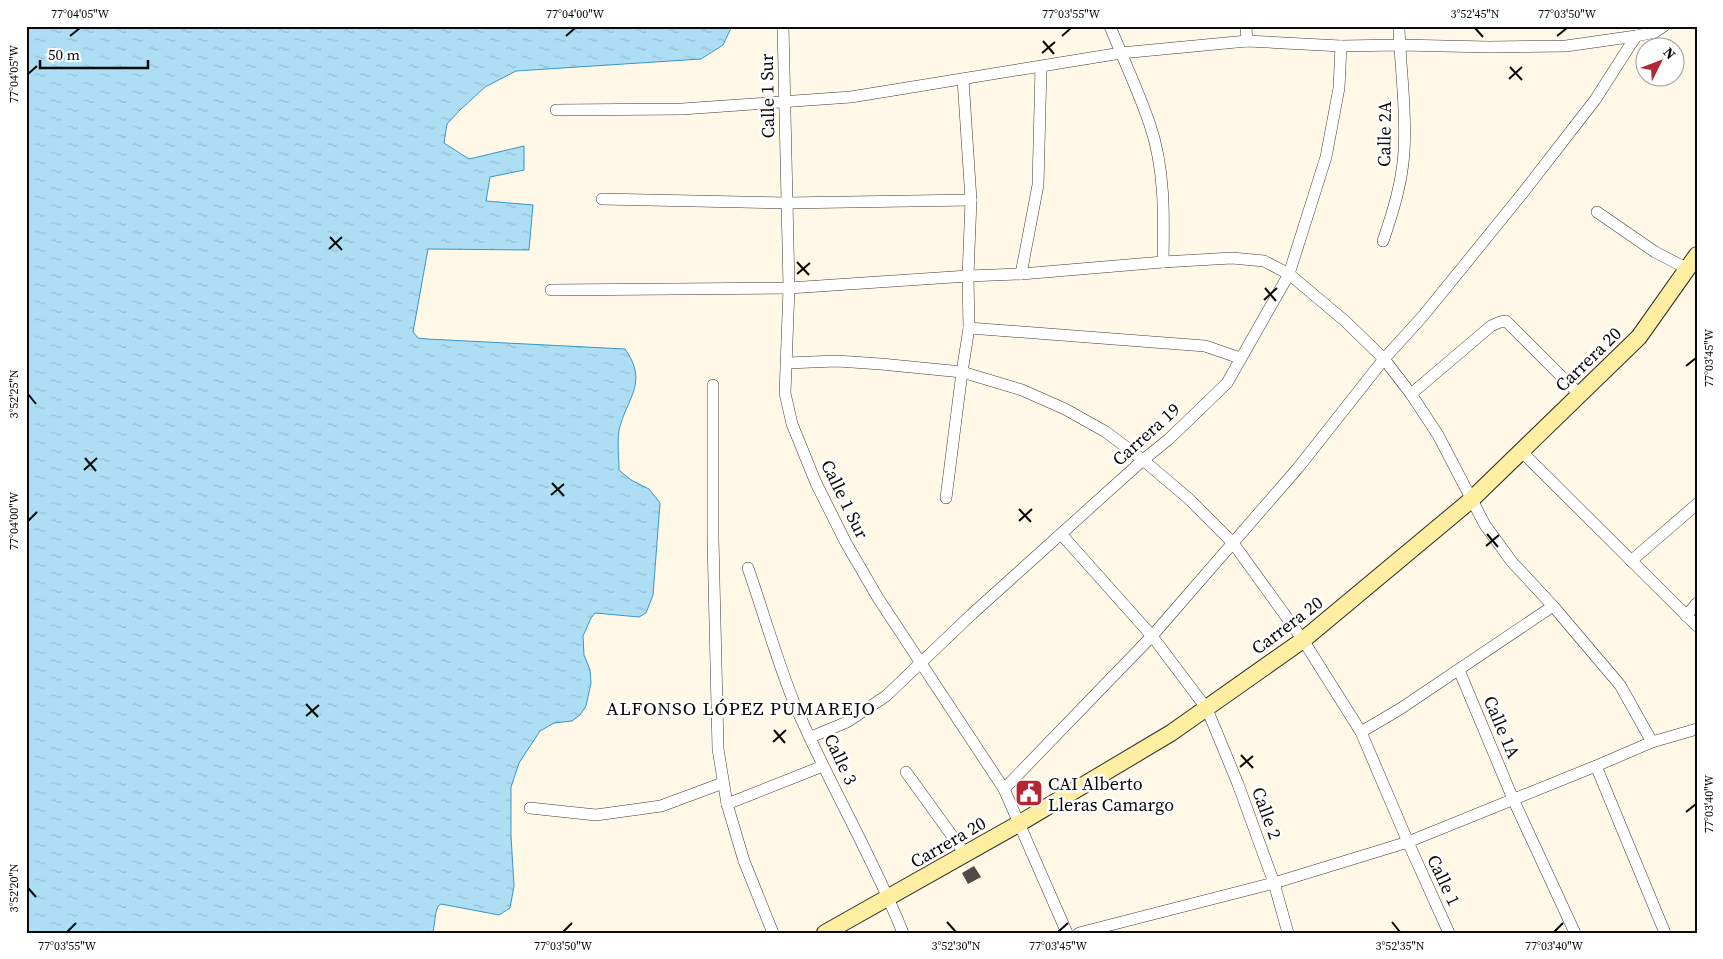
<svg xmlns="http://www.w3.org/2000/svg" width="1723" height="959" viewBox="0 0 1723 959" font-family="'Source Serif 4',serif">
<defs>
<pattern id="water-ripples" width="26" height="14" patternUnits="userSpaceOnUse" patternTransform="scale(1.25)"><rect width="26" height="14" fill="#addef4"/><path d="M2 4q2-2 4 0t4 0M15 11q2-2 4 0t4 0" fill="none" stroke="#94bdd0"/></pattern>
</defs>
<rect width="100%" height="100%" fill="#fff8e6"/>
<!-- water -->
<path fill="url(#water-ripples)" stroke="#3697c9" d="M26 26H732L723 45 701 59 516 71 485 87 460 110 447 124 444 143 469 159 524 146V170L490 177 486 201 533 205 529 250 428 249 413 332 418 338 427 339 625 349C649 383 627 397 619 430 617 443 619 458 619 470L631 480 649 489 660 503 653 595 646 613 639 617 595 613 591 618 583 636 584 655 590 670 591 683 586 706 580 715 572 721 554 723 540 731 519 763 511 787V836L514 886 510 908 499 915 441 904 438 906 436 912 433 933H26Z"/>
<!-- building -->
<g fill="#524a46">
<path d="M1032 784 1038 796 1024 802 1020 791Z"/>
<path d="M974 866 981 877 968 884 962 873Z"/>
</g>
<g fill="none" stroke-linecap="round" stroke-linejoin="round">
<defs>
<g id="street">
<path d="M783 26 789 288 785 393 792 424 816 483 846 543 878 598 1004 789 1067 933"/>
<path d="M1110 26C1123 59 1139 92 1150 125 1165 169 1164 216 1163 262"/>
<path d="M1246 26 1247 41"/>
<path d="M556 110 682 109 851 97 1121 53 1247 41 1341 46 1400 45 1489 47 1566 46 1636 36 1655 32 1664 26"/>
<path d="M602 199 787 203 971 200"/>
<path d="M1597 212 1655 252 1688 269"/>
<path d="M1383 241C1393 212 1402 183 1404 152 1407 110 1400 68 1399 26"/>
<path d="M1021 274 1038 185 1041 67"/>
<path d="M551 290 789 288 968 276 1021 274 1163 262 1232 258 1264 261 1289 274 1345 321 1384 359 1411 394 1438 435 1485 525 1512 562 1553 606 1620 685 1652 742"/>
<path d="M969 328 1205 346 1240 358"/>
<path d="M787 363 837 361 881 364 962 372 1022 390 1065 409 1106 432 1143 460 1189 499 1233 543 1303 640 1361 732 1408 842 1449 933"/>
<path d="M713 385V539L718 749 727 804 744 861 773 933"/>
<path d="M1411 394 1491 326 1500 322 1506 321 1580 395"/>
<path d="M1521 451 1697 626"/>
<path d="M946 498 962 372 969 328 968 276 971 200 963 79"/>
<path d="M1061 534 1152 636 1207 709 1238 784 1274 883 1288 933"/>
<path d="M1631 561 1697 504"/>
<path d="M748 568C764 614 777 661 795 705 828 782 872 855 903 933"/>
<path d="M1686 616 1697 603"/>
<path d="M1459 670 1513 799 1575 933"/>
<path d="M1361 732 1400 709 1553 606"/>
<path d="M811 737 847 722 886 696 972 614 1143 460 1169 439 1227 383 1289 274 1326 157 1339 88 1341 46"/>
<path d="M1596 766 1665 933"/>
<path d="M906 772 966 855"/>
<path d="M1004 789 1152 636 1298 468 1384 359 1423 316 1522 194 1595 100 1636 36"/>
<path d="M727 804 823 766"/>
<path d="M530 808 596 815 661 806 723 783"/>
<path d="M1079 933 1274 883 1408 842 1596 766 1652 742 1697 729"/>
</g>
<path id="secondary" d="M825 933 1020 823 1171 733 1303 640 1471 500 1639 337 1697 255"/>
</defs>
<!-- street casing -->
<use href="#street" stroke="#3c3c3c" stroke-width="12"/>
<!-- secondary casing -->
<use href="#secondary" stroke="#2b2b2b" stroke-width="18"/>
<!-- street -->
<use href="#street" stroke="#fff" stroke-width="11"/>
<!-- secondary -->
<use href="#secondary" stroke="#fdeea2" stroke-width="16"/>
</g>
<!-- ticks -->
<path fill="none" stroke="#090909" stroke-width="2" d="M1475 28 1483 37M70 36 80 28M566 36 575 28M1062 36 1071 28M1557 36 1567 28M1043 41 1054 54M1042 53 1055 42M1510 67 1522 80M28 74 37 66M1509 79 1522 67M330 237 342 250M329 249 342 237M797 262 809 275M797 274 810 263M1265 288 1276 301M1264 300 1277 288M1686 366 1696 358M28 394 36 404M85 458 96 471M84 470 97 458M552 483 564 496M551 495 564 484M1019 509 1031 522M28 521 37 512M1019 521 1032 509M1487 534 1498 547M1486 546 1499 535M306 704 318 717M306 716 319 705M774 730 785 743M773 742 786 730M1241 755 1253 768M1240 767 1253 756M1686 812 1696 804M28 888 36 897M947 922 956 932M1392 922 1400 932M67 932 76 923M563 932 572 923M1058 932 1068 923M1554 932 1563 923"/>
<!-- icons -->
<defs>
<symbol id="civic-square" viewBox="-11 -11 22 22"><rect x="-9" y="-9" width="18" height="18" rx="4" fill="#b52635" stroke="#fff"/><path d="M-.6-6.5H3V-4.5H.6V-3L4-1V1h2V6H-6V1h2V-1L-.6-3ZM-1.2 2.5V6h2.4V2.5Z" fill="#fff"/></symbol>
</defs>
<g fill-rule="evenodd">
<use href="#civic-square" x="1013" y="777" width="32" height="32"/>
</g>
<g text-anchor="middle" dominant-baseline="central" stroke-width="5" stroke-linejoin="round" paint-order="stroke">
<!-- street labels -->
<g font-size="18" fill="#090909" stroke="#fff">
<text transform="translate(767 96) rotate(-91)">Calle 1 Sur</text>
<text transform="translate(1384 134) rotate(-89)">Calle 2A</text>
<text transform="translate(1588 359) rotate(-44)">Carrera 20</text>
<text transform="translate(1146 434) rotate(-42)">Carrera 19</text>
<text transform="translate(845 499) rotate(64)">Calle 1 Sur</text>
<text transform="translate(1287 625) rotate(-37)">Carrera 20</text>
<text transform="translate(1502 727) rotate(67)">Calle 1A</text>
<text transform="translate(841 759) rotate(65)">Calle 3</text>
<text transform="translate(1267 813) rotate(70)">Calle 2</text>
<text transform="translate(948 842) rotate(-30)">Carrera 20</text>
<text transform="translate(1444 880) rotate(65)">Calle 1</text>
</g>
<!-- poi labels -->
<g font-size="18" fill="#090909" stroke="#fff" text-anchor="start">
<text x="1048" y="783">CAI Alberto<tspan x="1048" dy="21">Lleras Camargo</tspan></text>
</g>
<!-- neighbourhood labels -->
<g font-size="19" letter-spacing="1" fill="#090909" stroke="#fff">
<text x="741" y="708">ALFONSO LÓPEZ PUMAREJO</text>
</g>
</g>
<!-- border -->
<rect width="1723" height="959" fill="none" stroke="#ffffff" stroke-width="55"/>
<!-- north arrow -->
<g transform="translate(1660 62) rotate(48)"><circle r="24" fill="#ffffff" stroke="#9d9d9d"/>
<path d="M0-4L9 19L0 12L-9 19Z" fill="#b52635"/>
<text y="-8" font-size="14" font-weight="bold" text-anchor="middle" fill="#090909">N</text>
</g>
<!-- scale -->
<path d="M40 60v8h108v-8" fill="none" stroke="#090909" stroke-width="2.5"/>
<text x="48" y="60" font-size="15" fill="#090909" stroke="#ffffff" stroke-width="4" paint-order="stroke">50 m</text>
<rect x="28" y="28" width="1668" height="904" fill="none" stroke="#090909" stroke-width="2"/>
<g font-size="12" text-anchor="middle" fill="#090909">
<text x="80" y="18">77°04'05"W</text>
<text x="575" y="18">77°04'00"W</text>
<text x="1071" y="18">77°03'55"W</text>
<text x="1475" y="18">3°52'45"N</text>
<text x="1567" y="18">77°03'50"W</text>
<text transform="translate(14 74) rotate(-90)" y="4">77°04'05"W</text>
<text transform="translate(1709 358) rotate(-90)" y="4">77°03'45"W</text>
<text transform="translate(14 394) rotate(-90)" y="4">3°52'25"N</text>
<text transform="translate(14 521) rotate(-90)" y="4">77°04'00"W</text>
<text transform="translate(1709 804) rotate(-90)" y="4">77°03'40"W</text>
<text transform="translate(14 888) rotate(-90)" y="4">3°52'20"N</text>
<text x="67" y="950">77°03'55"W</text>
<text x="563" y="950">77°03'50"W</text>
<text x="956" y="950">3°52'30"N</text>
<text x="1058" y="950">77°03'45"W</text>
<text x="1400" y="950">3°52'35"N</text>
<text x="1554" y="950">77°03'40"W</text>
</g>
</svg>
